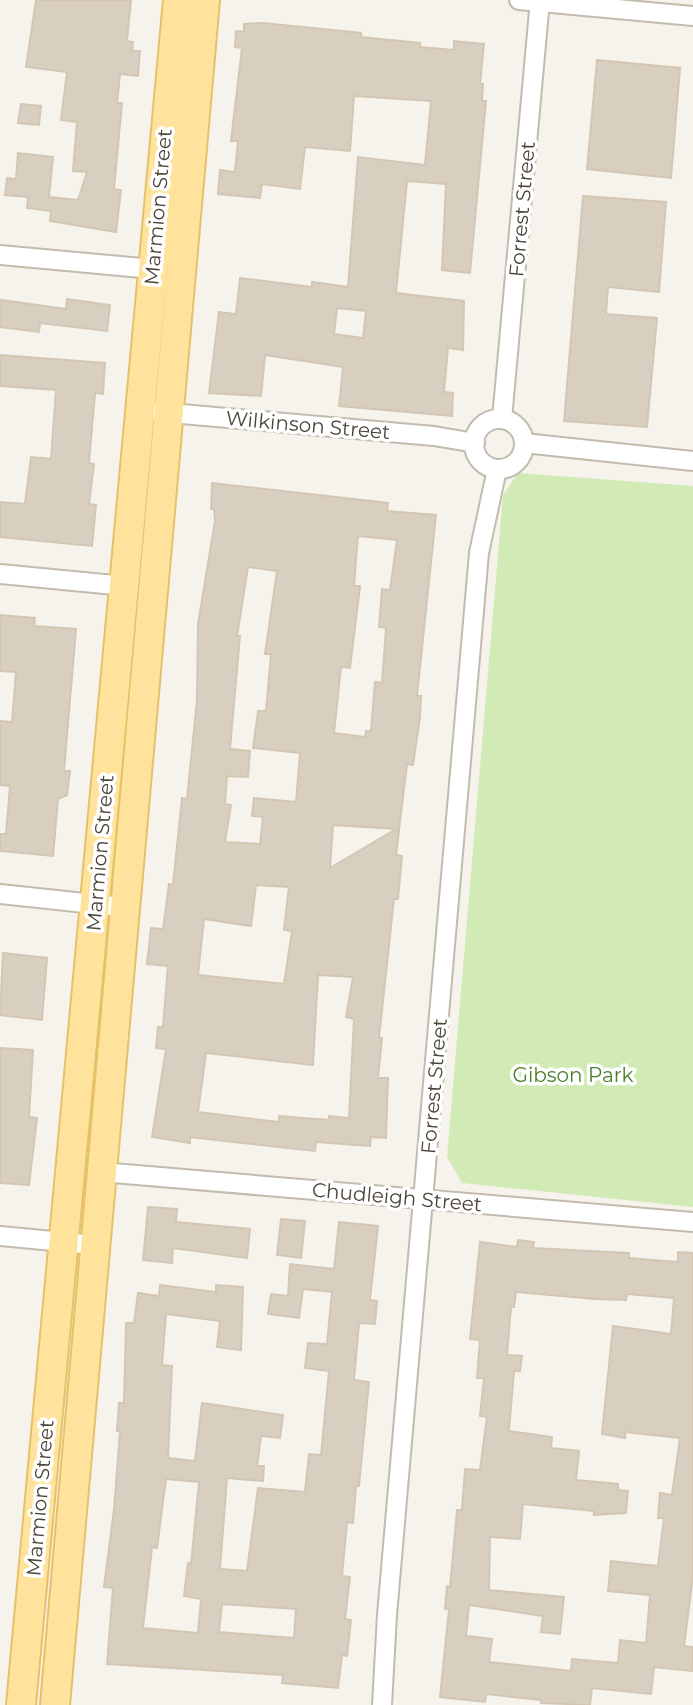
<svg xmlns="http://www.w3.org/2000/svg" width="693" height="1705" viewBox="0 0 693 1705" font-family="Montserrat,sans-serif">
<rect width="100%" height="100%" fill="#f6f3ec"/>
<!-- green -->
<path fill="#d2eab5" d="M518 473 693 486V1207L462 1183 447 1157 503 495Z"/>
<!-- building -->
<g fill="#d8cfc1" stroke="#d3c7b4" stroke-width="2" fill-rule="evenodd">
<path d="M36 0H131L127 41 133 42 132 51H140L138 76 120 74 117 103H122L114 189 121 190 116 232 50 221 51 211 27 208 28 197 5 195 7 178 16 179 18 153 53 157 49 197 78 200 87 172 73 171 77 122 61 120 67 72 26 67Z"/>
<path d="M263 23 361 33V37L420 43V47L454 50V41L484 44 480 84H483L482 101H486L470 273 442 270 446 184 407 181 396 293 464 301 463 350 448 348 444 392 453 393 452 416 339 406 343 367 265 355 261 396 209 393 219 312 236 314 240 278 312 287V282L348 287 358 157 425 165 431 101 354 96 350 151 305 147 300 189 262 184 260 198 218 194 220 170 235 172 238 141H231L242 48 235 47 236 31 244 32V24ZM337 308 366 311 363 338 334 334Z"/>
<path d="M597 60 680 68 671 178 587 169Z"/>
<path d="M21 104 41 106 39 125 18 123Z"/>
<path d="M583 196 666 202 659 292 608 287 606 314 657 318 647 427 564 421Z"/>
<path d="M67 299 110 305 107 331 40 323 39 332 0 327 1 300 66 309Z"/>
<path d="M0 355 105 363 103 394 95 393 89 463 94 464 89 504 96 505 92 546 0 537V502L25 504 31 457 51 459 56 390 0 386Z"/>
<path d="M212 483 388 503 387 511 436 515 417 696H421L420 717 413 765 407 764 396 855 402 856 398 899H394L379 1038H382L378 1078H388L386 1138 371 1137 370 1146 316 1142 315 1151 190 1137V1143L152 1137 166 1049 156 1048 158 1027H163L168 966 147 964 151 928 163 929 169 884 173 885 182 798 187 799 197 700 198 624 215 521 214 509H211ZM358 536 397 540 390 590 382 589 379 627 386 628 382 683 375 682 371 731H366L365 737 334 733 341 667 350 668 360 586H354ZM248 567 277 571 265 654H271L266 711H258L253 748 300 753 296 802 254 798 252 816 263 817 260 844 225 842 231 805 225 804 227 776 248 777 250 751 230 749 240 636H237ZM333 825 396 829 330 868ZM256 885 289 887 284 930 292 931 284 984 198 975 204 919 251 926ZM318 975 353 977 346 1017 354 1019 349 1118 329 1116V1120L279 1116V1122L198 1112 206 1053 313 1065Z"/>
<path d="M0 615 35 618 34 626 76 629 64 771H70L67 795 58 799 53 856 0 851V834H6L10 786 0 785V721L12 722 16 672 0 671Z"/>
<path d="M3 953 47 958 42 1020 0 1015Z"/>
<path d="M0 1048 33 1050 29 1117 37 1118 29 1185 0 1183Z"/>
<path d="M148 1207 177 1209 176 1222 250 1229 247 1258 173 1248 172 1263 143 1260Z"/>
<path d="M281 1219 305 1221 301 1258 277 1255Z"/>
<path d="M339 1222 378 1226 370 1300 377 1301 375 1324 359 1323 354 1380 369 1382 359 1486H356L353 1523 347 1522 342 1576 350 1577 345 1619 351 1620 347 1656 342 1655 338 1688 282 1683 283 1675 107 1664 113 1588 104 1587 114 1509 120 1431H117L119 1403H124L126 1323H134L138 1293 159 1296 160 1285 216 1292V1285L243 1287 241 1350 217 1347 220 1321 166 1314 162 1365 172 1366 168 1458 195 1461 202 1403 283 1415 280 1438 261 1436 257 1466H264L263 1481 227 1478 220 1569 247 1571 258 1488 305 1492 309 1454 321 1455 329 1371 305 1368 308 1343 327 1344 332 1292 303 1289 299 1318 268 1314 271 1294 288 1296 290 1264 334 1269ZM166 1479 199 1482 191 1564 188 1563 184 1596 201 1599 198 1633 143 1628 152 1547 157 1548ZM222 1604 296 1609 294 1638 219 1632Z"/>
<path d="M518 1240 534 1242 533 1248 629 1253V1258L678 1262V1252L693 1253V1576L684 1646 693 1647V1671L654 1667 651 1694 592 1688 590 1705 541 1703V1700L486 1694 485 1702 440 1697 449 1609H445L447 1586 450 1587 457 1510H462L465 1469 480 1470 487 1417 480 1416 484 1378H477L480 1340 470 1339 480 1242 517 1247ZM516 1292 595 1299 626 1300 627 1294 674 1298 671 1334 613 1326 602 1434 625 1438V1432L680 1438 672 1495 660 1493 658 1518H664L658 1566 611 1561 608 1591 650 1595 646 1643 620 1640 618 1663 572 1659 571 1671 489 1662 492 1639 466 1636 469 1605 543 1616 541 1632 560 1634 564 1597 489 1590 490 1537 520 1539 523 1504 594 1511V1515L626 1513 628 1491 618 1490V1484L576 1480 579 1451 551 1448 552 1437 509 1431 514 1371H520L522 1356 507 1355 511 1307H514Z"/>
</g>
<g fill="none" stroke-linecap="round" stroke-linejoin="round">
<defs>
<g id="street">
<path d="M519 0 693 16"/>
<path d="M0 255 153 269"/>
<path d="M159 412 434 436 475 443"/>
<path d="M502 419 540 0"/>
<circle cx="499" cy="444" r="25"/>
<path d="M524 443 693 461"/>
<path d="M0 574 125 586"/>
<path d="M0 894 122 907"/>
<path d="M101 1172 693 1222"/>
<path d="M0 1236 95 1245"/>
<path d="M382 1705 387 1615 479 553 497 469"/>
</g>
<g id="primary">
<path d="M21 1705 178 0"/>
<path d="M55 1705 205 0"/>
</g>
</defs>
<!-- street casing -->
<use href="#street" stroke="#c2bbae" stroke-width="22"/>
<!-- primary casing -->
<use href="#primary" stroke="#e6c16a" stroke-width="32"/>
<!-- street -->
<use href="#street" stroke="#fff" stroke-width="18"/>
<!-- primary -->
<use href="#primary" stroke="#ffe39c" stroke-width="28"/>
</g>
<g text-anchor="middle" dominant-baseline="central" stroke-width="7" stroke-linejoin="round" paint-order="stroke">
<!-- street labels -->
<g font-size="20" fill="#4b4439" stroke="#fff">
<text transform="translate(158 207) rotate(-85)">Marmion Street</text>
<text transform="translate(522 209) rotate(-85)">Forrest Street</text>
<text transform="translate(308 425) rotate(5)">Wilkinson Street</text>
<text transform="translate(100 853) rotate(-85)">Marmion Street</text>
<text transform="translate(434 1086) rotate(-85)">Forrest Street</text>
<text transform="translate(397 1197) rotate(5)">Chudleigh Street</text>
<text transform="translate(40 1498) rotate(-85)">Marmion Street</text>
</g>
<!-- park labels -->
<g font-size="20" fill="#4a7f2a" stroke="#fff">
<text x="573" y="1075">Gibson Park</text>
</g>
</g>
</svg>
